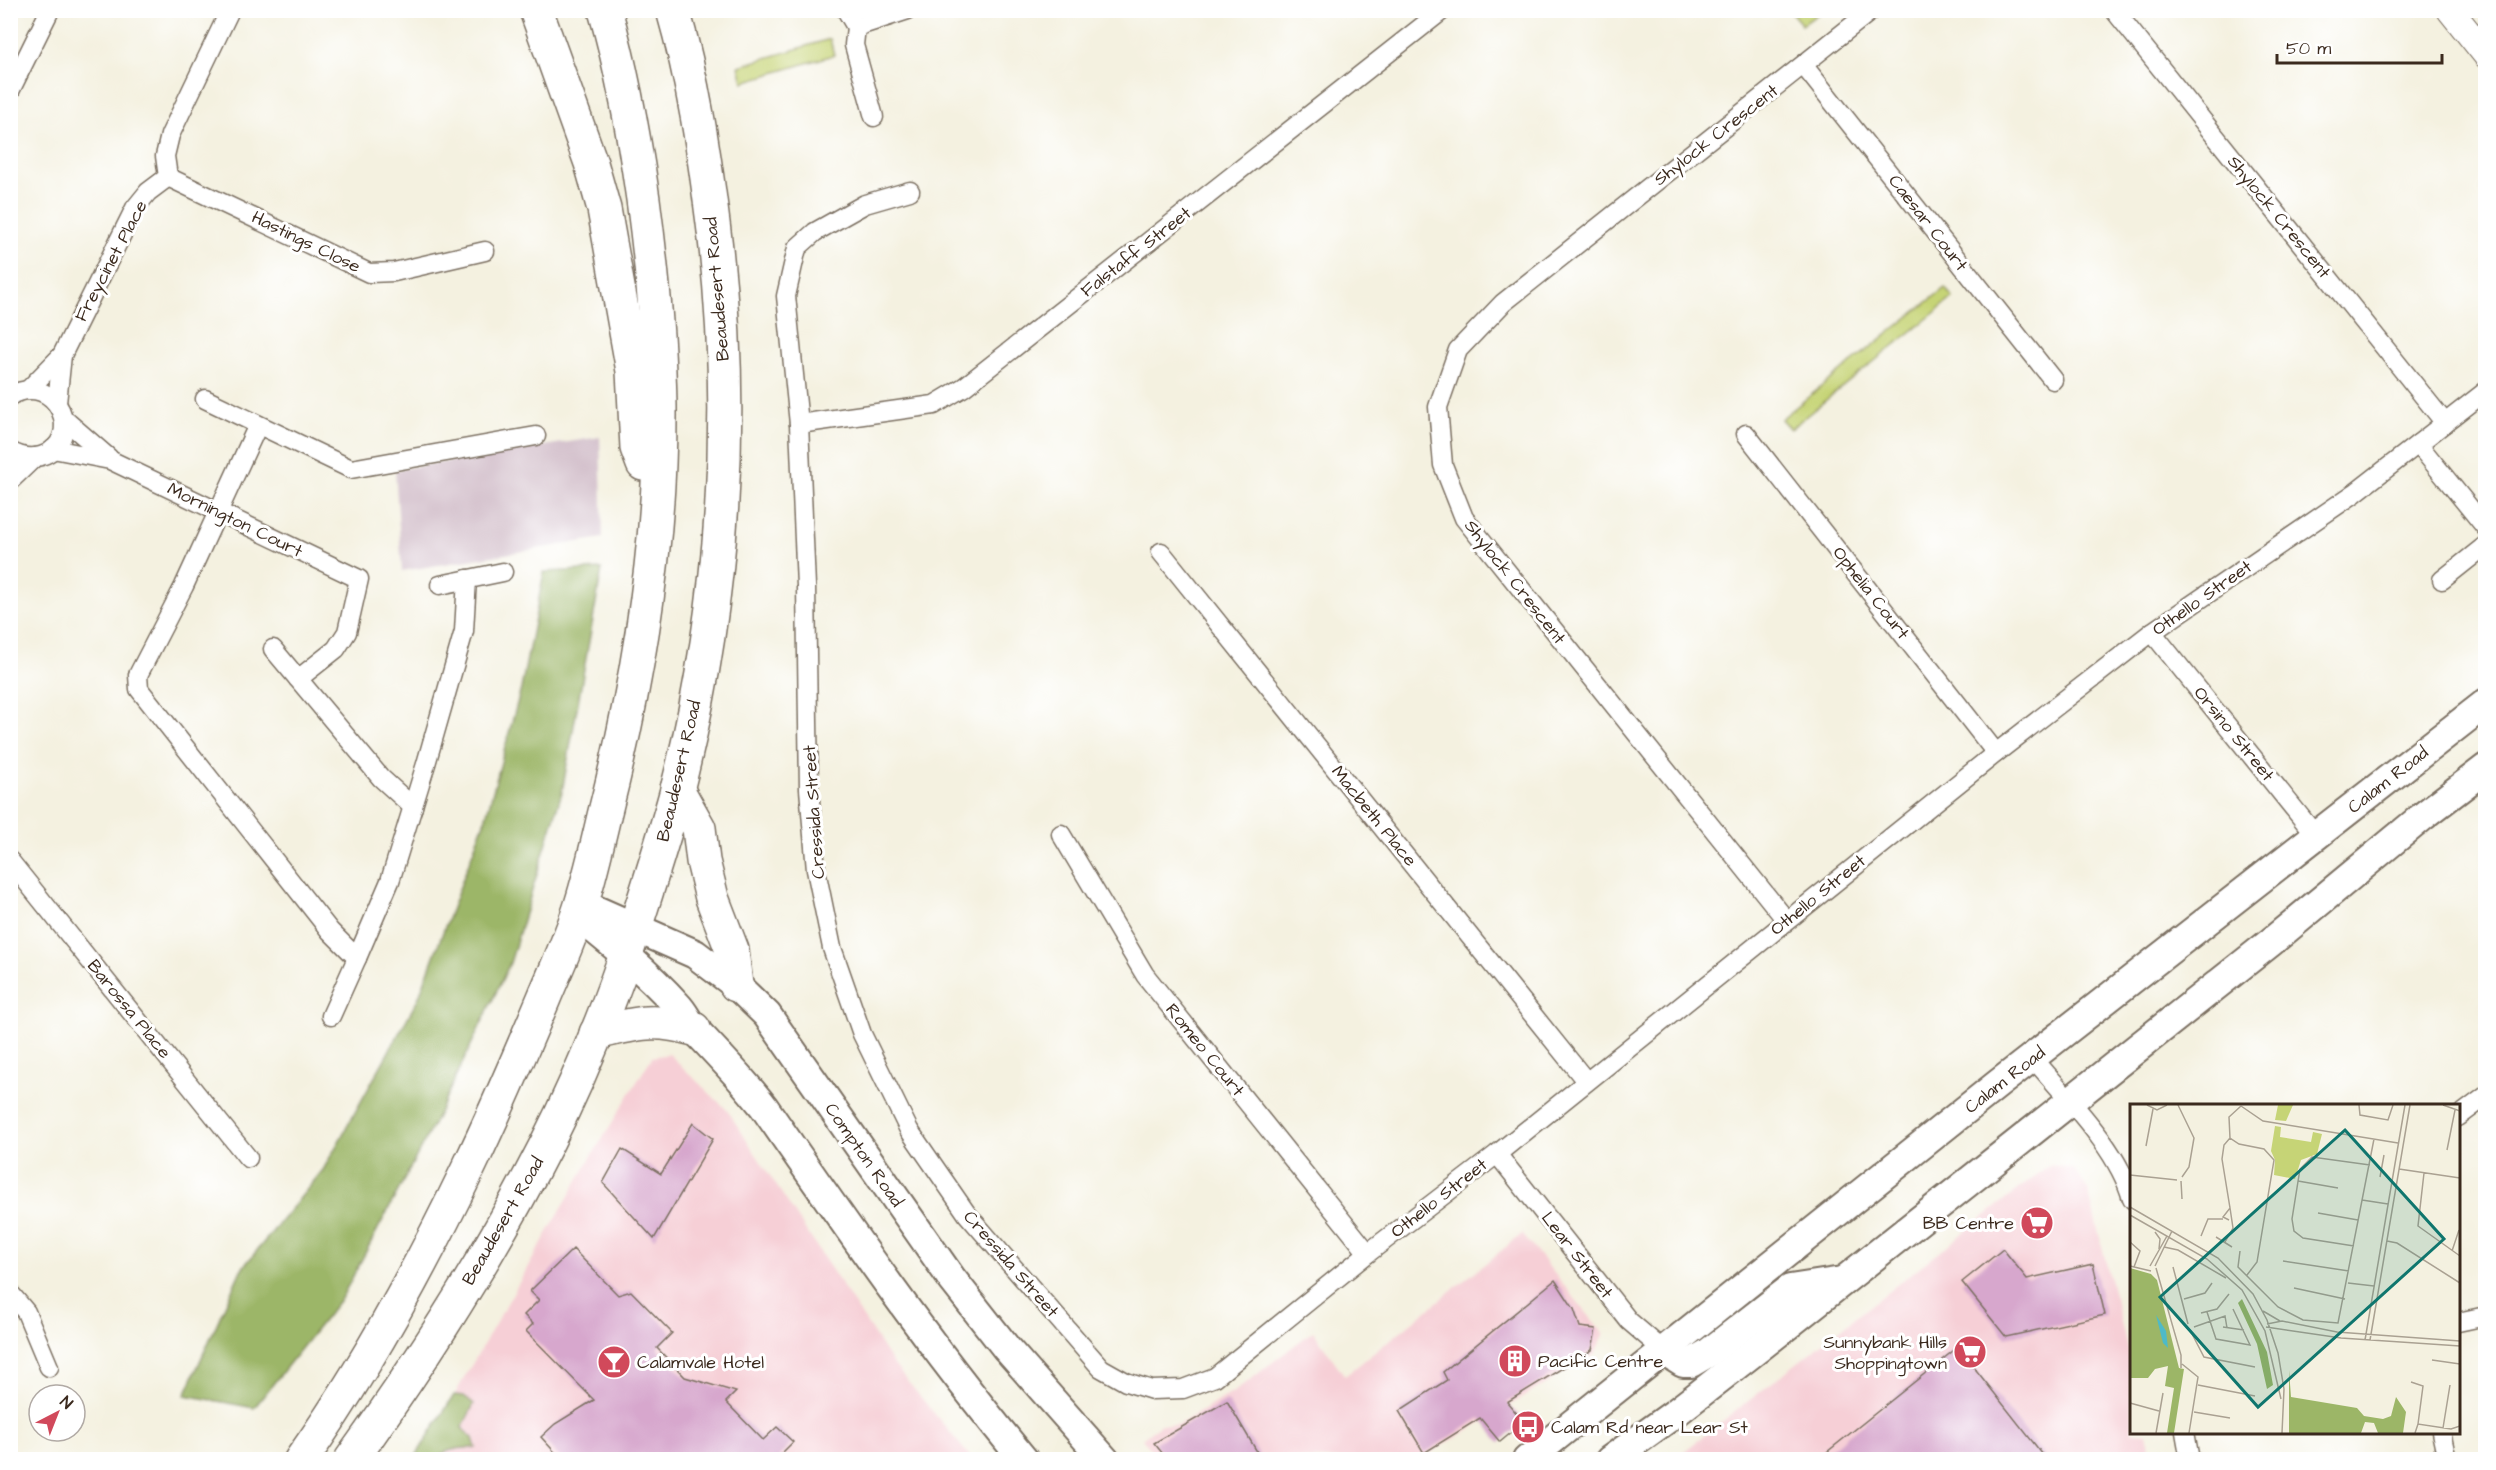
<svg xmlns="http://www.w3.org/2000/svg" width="2496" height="1470" viewBox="0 0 2496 1470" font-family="'Architects Daughter',sans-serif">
<rect width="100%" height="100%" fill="#fff"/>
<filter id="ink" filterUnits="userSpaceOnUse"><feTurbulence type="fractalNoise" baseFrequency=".0167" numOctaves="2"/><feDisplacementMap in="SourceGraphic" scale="12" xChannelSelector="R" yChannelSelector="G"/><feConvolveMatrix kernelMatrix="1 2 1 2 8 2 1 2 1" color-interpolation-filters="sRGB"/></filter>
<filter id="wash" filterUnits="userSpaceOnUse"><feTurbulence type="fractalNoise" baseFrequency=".008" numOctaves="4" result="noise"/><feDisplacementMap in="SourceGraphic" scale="24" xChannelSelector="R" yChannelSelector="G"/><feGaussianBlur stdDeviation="1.35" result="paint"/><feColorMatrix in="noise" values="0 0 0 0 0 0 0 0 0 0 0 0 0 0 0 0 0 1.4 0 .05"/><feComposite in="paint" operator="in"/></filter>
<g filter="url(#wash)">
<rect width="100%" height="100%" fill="#f4f1e0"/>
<!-- built -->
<g fill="#f6cfd6">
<path d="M669 1054 727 1110 894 1365 972 1459 414 1460 425 1446 593 1154 652 1057Z"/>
<path d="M2050 1165 2073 1168 2088 1190 2131 1363 2132 1432 2146 1433 2152 1459 1673 1460Z"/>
<path d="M1522 1234 1604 1334 1595 1354 1420 1459H1160L1142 1439 1161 1424 1178 1425 1237 1390 1313 1331 1345 1376Z"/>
</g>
<!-- industrial -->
<path fill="#d1bdc9" d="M600 437 603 538 402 571 395 470Z"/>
<!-- green -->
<g fill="#c6d476" stroke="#807f4a" stroke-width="1.5">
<path d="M1790 11H1822L1802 25Z"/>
<path d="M830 39 834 55 743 82 739 66Z"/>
<path d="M1945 288 1953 298 1790 429 1781 419Z"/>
</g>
<!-- forest -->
<g fill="#9cb667" stroke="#6c7042" stroke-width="1.5">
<path d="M602 569 562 792 510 963 434 1123 342 1297 254 1408 185 1395 241 1270 323 1170 418 999 486 817 521 689 544 572Z"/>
<path d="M454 1395 464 1396 474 1404 462 1428 473 1438 476 1448C460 1447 446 1449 434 1459H414Z"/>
</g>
<g id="blocks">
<!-- building -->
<g fill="#d7a7cd">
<path d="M693 1123 713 1139 654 1239 603 1183 622 1149 661 1174Z"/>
<path d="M573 1249 618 1295 631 1291 672 1333 657 1348 685 1377 736 1392 726 1402 763 1440 777 1427 793 1442 779 1456 782 1460H562L541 1437 555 1424 594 1400 526 1331 533 1324 524 1315 539 1300 530 1291Z"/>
<path d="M2003 1249 2027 1279 2093 1264 2105 1315 2006 1337 1962 1282Z"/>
<path d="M1555 1280 1574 1309 1580 1327 1596 1329 1592 1350 1507 1402 1524 1422 1500 1442 1480 1418 1424 1453 1399 1411 1447 1380 1443 1372Z"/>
<path d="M1958 1347 2047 1460H1817Z"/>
<path d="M1227 1401 1262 1460H1168L1154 1443Z"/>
</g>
</g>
</g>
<g filter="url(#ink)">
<use href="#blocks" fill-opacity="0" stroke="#7c7062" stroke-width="1.5"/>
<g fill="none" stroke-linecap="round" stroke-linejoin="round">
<defs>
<g id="street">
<path d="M846 10 856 27 854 45 874 117"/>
<path d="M2114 10 2445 423"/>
<path d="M856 27 908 10"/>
<path d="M1804 66 2053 380"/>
<path d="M10 91 50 10"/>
<path d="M168 177 369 273 394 272 485 251"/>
<path d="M910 191 865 204 815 232 797 248 786 296 799 424 806 586 809 789 816 870 832 948 862 1034 909 1130 967 1214 1101 1368 1126 1382 1152 1390 1183 1389 1215 1377 1368 1253 1497 1154 1996 753 2152 632 2355 493 2486 391"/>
<path d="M28 390 62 355 135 208 148 192 168 177 165 156 170 135 230 10"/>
<path d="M10 396C57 369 87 441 41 456 30 459 20 457 10 451"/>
<path d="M205 399 351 469 536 436"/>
<path d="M57 403 62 355"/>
<path d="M64 419 109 458"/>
<path d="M799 424 934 405 964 387 1443 10"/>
<path d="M258 425 184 586 138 675 139 689 330 931 357 958 390 881 426 764 464 631 467 579"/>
<path d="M1746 434 1996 753"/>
<path d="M2418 444 2486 528"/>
<path d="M53 449 110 460 359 579 347 632 336 649 298 679"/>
<path d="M10 481 35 457"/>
<path d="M1161 552 1586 1081"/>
<path d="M2442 580 2486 545"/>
<path d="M440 585 503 572"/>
<path d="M2152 632 2316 836"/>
<path d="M273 649 381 778 413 807"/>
<path d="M1061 834 1145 975 1368 1253"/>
<path d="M10 861 248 1158"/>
<path d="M1786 920 1464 518 1443 465 1438 407 1458 350 1503 303 1872 10"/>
<path d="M331 1016 357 958"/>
<path d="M2033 1058C2067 1099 2118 1148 2132 1199"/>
<path d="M2458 1117 2486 1096"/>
<path d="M1497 1154 1629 1321 1664 1351"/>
<path d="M10 1293 26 1312 49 1367"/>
<path d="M2458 1322 2486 1316"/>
<path d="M2185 1432 2190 1460"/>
<path d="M2441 1432 2447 1460"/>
</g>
<path id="secondary" d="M2450 10 2486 55"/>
<g id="primary">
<path d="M582 904 695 954 736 985 767 1015 952 1279 1007 1349 1105 1460"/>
<path d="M578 916C613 944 647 972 677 1005 685 1013 689 1024 696 1031 720 1056 743 1080 764 1107 847 1227 930 1347 1024 1460"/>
<path d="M1664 1351 1683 1363H1691L1708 1353 1790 1289 1842 1281"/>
<path d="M1527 1460 1998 1084 2486 703"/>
<path d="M1610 1460 1674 1414 1760 1347 2271 942 2422 817 2486 768"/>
</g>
<g id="highway">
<path d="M536 10 591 163 604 209 633 371 637 448 643 464"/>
<path d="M677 789 699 828 703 861 712 898 732 950 736 985"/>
<path d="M596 1033C637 1023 653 1018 694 1029"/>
<path d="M301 1460C367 1367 420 1269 469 1167 496 1111 520 1055 544 998 557 967 571 937 581 905 590 876 597 846 604 816 638 683 661 543 660 406 659 337 652 267 643 199 634 136 623 72 605 10"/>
<path d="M351 1460C423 1360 490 1255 546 1145 581 1076 610 1004 634 931 649 884 664 838 677 790 724 606 737 411 713 223 704 152 693 79 673 10"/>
</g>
</defs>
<!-- street casing -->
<use href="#street" stroke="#7c7062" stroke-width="21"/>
<!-- secondary casing -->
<use href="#secondary" stroke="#7c7062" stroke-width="28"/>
<!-- primary casing -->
<use href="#primary" stroke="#7c7062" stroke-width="32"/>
<!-- highway casing -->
<use href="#highway" stroke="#7c7062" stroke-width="36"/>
<!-- street -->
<use href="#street" stroke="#fff" stroke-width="18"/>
<!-- secondary -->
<use href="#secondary" stroke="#fff" stroke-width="26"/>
<!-- primary -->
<use href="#primary" stroke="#fff" stroke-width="28"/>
<!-- highway -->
<use href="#highway" stroke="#fff" stroke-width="33"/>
</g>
</g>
<!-- icons -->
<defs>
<symbol id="supermarket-disc" viewBox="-11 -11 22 22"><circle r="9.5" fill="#d1495b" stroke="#fff"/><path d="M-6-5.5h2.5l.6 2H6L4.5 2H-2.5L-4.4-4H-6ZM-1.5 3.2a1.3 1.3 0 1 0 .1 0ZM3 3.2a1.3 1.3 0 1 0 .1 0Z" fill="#fff"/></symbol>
<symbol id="building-disc" viewBox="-11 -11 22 22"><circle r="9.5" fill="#d1495b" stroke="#fff"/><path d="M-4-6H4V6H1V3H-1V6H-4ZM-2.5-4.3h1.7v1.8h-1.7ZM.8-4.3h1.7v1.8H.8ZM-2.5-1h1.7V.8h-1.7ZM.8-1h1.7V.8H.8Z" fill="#fff"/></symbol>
<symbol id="bar-disc" viewBox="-11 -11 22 22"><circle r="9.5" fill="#d1495b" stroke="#fff"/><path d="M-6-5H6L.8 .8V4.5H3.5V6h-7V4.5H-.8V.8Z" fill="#fff"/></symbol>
<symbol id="bus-disc" viewBox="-11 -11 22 22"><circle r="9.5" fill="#d1495b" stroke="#fff"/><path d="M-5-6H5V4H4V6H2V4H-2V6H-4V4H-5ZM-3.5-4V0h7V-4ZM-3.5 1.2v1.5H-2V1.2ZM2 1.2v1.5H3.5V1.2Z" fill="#fff"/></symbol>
</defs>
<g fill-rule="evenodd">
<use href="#supermarket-disc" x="2018" y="1204" width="38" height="38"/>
<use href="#supermarket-disc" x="1951" y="1333" width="38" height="38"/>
<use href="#building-disc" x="1496" y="1342" width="38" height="38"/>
<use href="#bar-disc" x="595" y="1343" width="38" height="38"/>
<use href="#bus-disc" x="1509" y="1408" width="38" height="38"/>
</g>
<g text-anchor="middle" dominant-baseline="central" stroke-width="6" stroke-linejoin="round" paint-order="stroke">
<!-- street labels -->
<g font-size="18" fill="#3b2a1e" stroke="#fff">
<text transform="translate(1716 135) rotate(-38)">Shylock Crescent</text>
<text transform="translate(2279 217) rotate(51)">Shylock Crescent</text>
<text transform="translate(1928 223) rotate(52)">Caesar Court</text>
<text transform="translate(306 242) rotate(26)">Hastings Close</text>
<text transform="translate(1136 252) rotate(-38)">Falstaff Street</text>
<text transform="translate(111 261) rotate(-62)">Freycinet Place</text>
<text transform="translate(717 289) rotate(-95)">Beaudesert Road</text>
<text transform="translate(235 520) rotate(26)">Mornington Court</text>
<text transform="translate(1515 582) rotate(52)">Shylock Crescent</text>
<text transform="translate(1871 593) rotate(52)">Ophelia Court</text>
<text transform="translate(2202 598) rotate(-35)">Othello Street</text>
<text transform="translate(2234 734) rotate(51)">Orsino Street</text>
<text transform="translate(679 771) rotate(-77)">Beaudesert Road</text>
<text transform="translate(2388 780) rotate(-38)">Calam Road</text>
<text transform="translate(814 812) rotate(-94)">Cressida Street</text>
<text transform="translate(1374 816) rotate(51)">Macbeth Place</text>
<text transform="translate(1818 895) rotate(-39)">Othello Street</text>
<text transform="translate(129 1009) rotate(51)">Barossa Place</text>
<text transform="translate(1205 1050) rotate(51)">Romeo Court</text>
<text transform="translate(2005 1080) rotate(-38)">Calam Road</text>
<text transform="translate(864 1155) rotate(55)">Compton Road</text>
<text transform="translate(1439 1198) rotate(-38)">Othello Street</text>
<text transform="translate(503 1221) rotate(-60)">Beaudesert Road</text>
<text transform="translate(1577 1255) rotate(52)">Lear Street</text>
<text transform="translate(1011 1264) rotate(49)">Cressida Street</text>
</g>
<!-- poi labels -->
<g font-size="18" fill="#3b2a1e" stroke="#fff" text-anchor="start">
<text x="2014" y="1223" text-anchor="end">BB Centre</text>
<text x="1947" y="1342" text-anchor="end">Sunnybank Hills<tspan x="1947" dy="21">Shoppingtown</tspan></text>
<text x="1538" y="1361">Pacific Centre</text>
<text x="637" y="1362">Calamvale Hotel</text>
<text x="1551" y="1427">Calam Rd near Lear St</text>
</g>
</g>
<!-- overview -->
<g transform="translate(2130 1104)">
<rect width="330" height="330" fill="#f4f1e0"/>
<path d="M148 1H163L156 17 145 16ZM145 22 151 23 150 33 181 38 183 28 192 30 187 50 171 56 165 75 144 71 145 56 141 47Z" fill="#c6d476"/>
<path d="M0 164 21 170 27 176 49 264 54 265 44 329H37L44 284 35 282 38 262 25 265 18 274H0ZM112 195 137 248 143 281 137 285 127 240 108 199ZM159 266 161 293 227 304 234 312 253 315 261 312 266 293 276 308 273 329H248L244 319 235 318 231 329H159Z" fill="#9cb667"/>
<path d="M26 211 36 227 38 244 33 239Z" fill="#4ebac8"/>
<path fill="none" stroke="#aaa192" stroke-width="1.5" d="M17 1 27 6 37 1M48 1 64 34 59 63 52 73M229 1 230 11 258 16 263 1M313 1 330 7M111 2 99 13 100 34 109 40 134 45 144 56 127 158 117 171M111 2 133 17 268 39M16 42 23 5M317 46 325 6M269 65 330 74M294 69 288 122 330 152M0 71 47 76M250 73 254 51M51 77 52 95M168 77 208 84M232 96 258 100M0 103 88 154 123 190 137 216 148 249 154 285 152 329M100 104 92 55 94 41 100 34M188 109 228 116M0 111 77 155 112 186 135 227 151 295M25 128 30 135 29 145M71 132 78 115H93M86 133 102 143M257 137 267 139 330 179M0 138 10 147 4 163M95 138 103 124 100 104 93 113 99 116M224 142 173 134 164 127 162 115 170 65 182 53 240 61M34 143 48 146 96 174M110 147 108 163 148 203 173 216 208 219 244 35M322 147 329 126M153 157 219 167M0 162 21 167M20 162 37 132M25 162 42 127M43 163 58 220M26 164 51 251V264M218 179 244 182M164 184 215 195M54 195 75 189 82 179M133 207 150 217M77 208 86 235 120 241 103 205M71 209 87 205 99 190M137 220 152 217 207 228 330 237M64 223 95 212 97 224M93 223 114 226M136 223 211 234 330 242M60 226 74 253 125 263M235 236 275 1M240 236 280 1M302 256 330 260M52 260 68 273 59 329M281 278 293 282 288 320M68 281 125 292M0 299 29 307M64 308 100 314M313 324 320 281M26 329 33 289M285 329 288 320 321 325 330 322"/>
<path fill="#0f766e" fill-opacity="0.15" stroke="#0f766e" stroke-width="3" d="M215 26 314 135 128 303 30 193Z"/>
<rect width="330" height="330" fill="none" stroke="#3b2a1e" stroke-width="3"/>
</g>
<!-- margin -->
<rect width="2496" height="1470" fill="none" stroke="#fff" stroke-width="36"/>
<!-- north arrow -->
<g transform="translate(57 1413) rotate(42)"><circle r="28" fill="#ffffff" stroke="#b1aaa5" stroke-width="1.5"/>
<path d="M0-4.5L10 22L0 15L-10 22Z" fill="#d1495b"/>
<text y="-9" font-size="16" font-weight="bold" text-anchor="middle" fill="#3b2a1e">N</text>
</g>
<!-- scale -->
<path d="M2277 54v9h165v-9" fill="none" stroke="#3b2a1e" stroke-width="3"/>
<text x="2286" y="54" font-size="18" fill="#3b2a1e" stroke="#ffffff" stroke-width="4.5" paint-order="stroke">50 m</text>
</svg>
